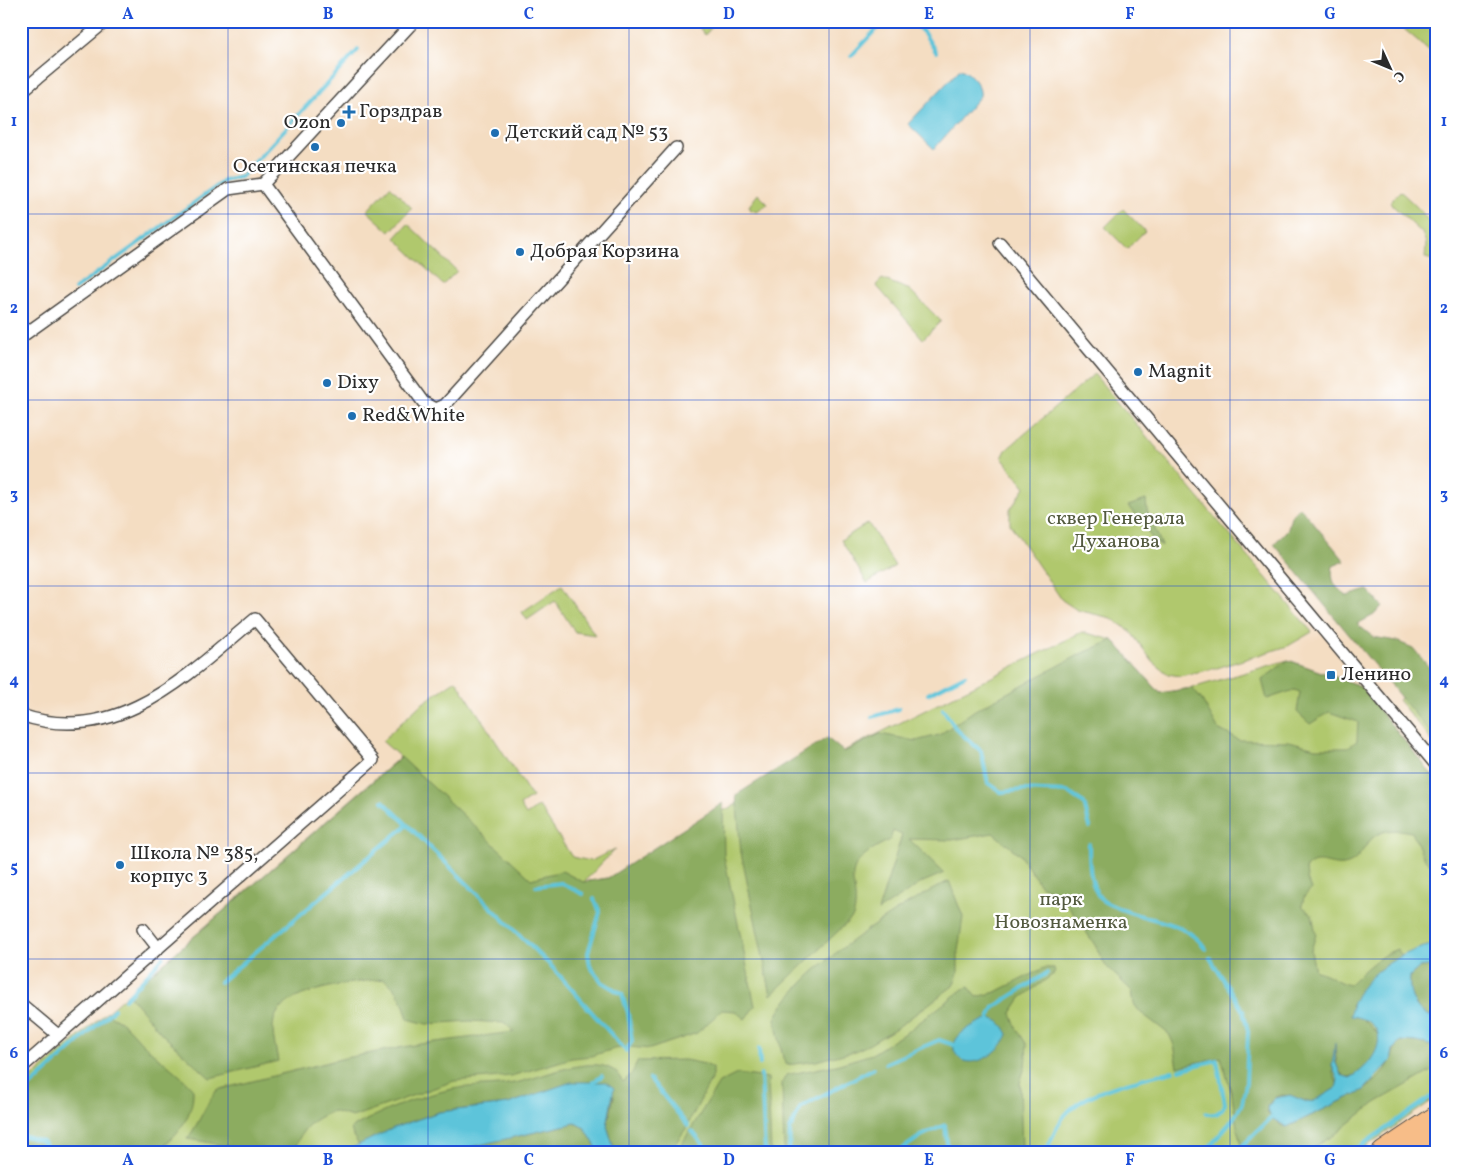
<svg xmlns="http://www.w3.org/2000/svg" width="1458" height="1173" viewBox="0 0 1458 1173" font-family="Vollkorn,serif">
<rect width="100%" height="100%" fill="#fff"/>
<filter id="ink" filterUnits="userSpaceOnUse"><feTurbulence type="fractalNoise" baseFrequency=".02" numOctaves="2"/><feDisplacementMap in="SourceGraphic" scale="10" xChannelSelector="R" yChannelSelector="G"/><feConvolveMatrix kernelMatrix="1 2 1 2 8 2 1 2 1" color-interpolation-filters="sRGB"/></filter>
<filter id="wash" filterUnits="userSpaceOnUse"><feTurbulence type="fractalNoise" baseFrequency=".0096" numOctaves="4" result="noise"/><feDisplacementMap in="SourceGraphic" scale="20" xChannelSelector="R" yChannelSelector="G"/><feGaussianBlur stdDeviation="1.12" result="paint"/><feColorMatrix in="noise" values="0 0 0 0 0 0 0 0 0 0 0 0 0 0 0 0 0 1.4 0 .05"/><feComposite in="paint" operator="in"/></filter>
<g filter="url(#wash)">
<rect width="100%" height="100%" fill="#f4ddc2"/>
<!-- green -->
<g fill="#b0c86d" stroke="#6e7a4c">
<path d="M694 21H717L705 35Z"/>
<path d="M1398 21H1437V57L1404 29Z"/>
<path d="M390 186 412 208 390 232 367 211Z"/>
<path d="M1400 191C1427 216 1437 224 1437 261L1425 258 1426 243 1422 233 1390 203Z"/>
<path d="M758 194 768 204 757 212 751 210 749 206Z"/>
<path d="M1123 209 1145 231 1127 249 1105 227Z"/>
<path d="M408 224 457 271 443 285 395 238Z"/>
<path d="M882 279 910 290 941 321 923 339 876 285Z"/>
<path d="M1094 374 1312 632 1288 646 1217 668 1180 676 1168 674 1153 662 1130 631 1111 618 1077 610 1062 600 1010 524V510L1025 487 1002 458 1006 450Z"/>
<path d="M868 523 895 566 867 583 841 540Z"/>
<path d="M562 585 595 635 575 632 555 601 527 620 522 612Z"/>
<path d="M1082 632 1113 640 1160 693 1192 688 1288 660 1360 686 1437 781V1097L1358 1152H21V1087L400 757 382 741 420 705 456 680 532 797 520 805 526 815 539 806 572 857 591 861 615 849 584 882 608 878 695 825Z"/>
<path d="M1437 666V747L1398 700Z"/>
</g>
<!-- forest -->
<g fill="#8cac60" stroke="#5c6c46">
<path d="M1146 500 1147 510 1162 546 1155 542 1128 506Z"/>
<path d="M1300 507 1345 561 1333 566C1330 580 1335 588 1347 596L1368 590 1382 606 1374 615 1357 624 1373 637 1396 641 1413 648 1437 677V741L1274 544 1288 529 1291 516Z"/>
<path d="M1113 640 1160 693 1192 688 1202 700 1218 729 1239 740 1289 741 1315 748H1347L1357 741 1358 722 1329 712 1310 724 1297 712 1300 692 1294 690 1267 699 1262 680 1288 660 1360 686 1437 781V870L1424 858 1412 832C1359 821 1370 862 1343 865 1328 867 1318 855 1306 868L1307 879 1311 889 1304 897 1302 906 1312 914 1316 934 1311 951 1315 971C1331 974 1335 982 1349 985 1363 971 1378 956 1397 949L1402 956C1379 969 1366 985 1351 1006 1364 1028 1397 1031 1368 1065 1362 1071 1354 1078 1345 1077L1337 1069 1335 1045 1333 1073 1338 1085 1336 1088C1329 1092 1322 1098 1314 1101 1299 1105 1280 1082 1267 1107L1268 1114 1282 1126 1287 1127 1364 1090C1374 1083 1387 1071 1391 1059 1394 1052 1394 1048 1400 1041L1417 1042 1437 1047V1068L1375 1103 1333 1136 1306 1152H1243L1238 1133 1232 1095 1221 1057 1178 1067 1174 1045 1169 1034 1140 1012 1134 1004 1132 991 1105 965 1095 945 1061 895 1040 885 1020 855 993 833 952 840 909 839 944 873 923 882 878 911 902 835 893 831 890 840C873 848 850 860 853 882 855 895 857 904 853 917L771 995 741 853 736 795 827 738 844 752 880 734 916 741 939 735 975 710 1079 655Z"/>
<path d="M401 757 531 879 562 871 583 882 608 878 723 803 724 856 755 1006 745 1019 735 1011 722 1010 697 1033 650 1049 629 1047 614 1049 591 1056 572 1058 511 1076 454 1081 352 1117 333 1111C314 1119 303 1126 296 1146 256 1158 227 1144 187 1139 199 1124 205 1105 217 1090L345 1058 420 1044 514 1032 505 1023 469 1021 427 1024 408 1019C403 1001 399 990 384 979 358 982 289 988 276 1015 269 1027 276 1048 278 1061L210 1078 162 1034 128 994Z"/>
<path d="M949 881 963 917 958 951V973L953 986 898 1027 870 1044 855 1051 816 1061 787 1065 783 1058 775 1019C799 969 899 906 949 881Z"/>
<path d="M1437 965V1019C1416 1013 1408 998 1410 976L1420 967Z"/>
<path d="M1044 968H1054L1055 973 1021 998 1011 1013 1017 1029 1027 1045 1025 1067 1020 1083 1022 1152H784L782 1083 786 1075 836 1065 872 1054 908 1031 963 989 969 987 977 997 996 992Z"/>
<path d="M109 1015C127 1023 130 1031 144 1045 160 1060 178 1072 193 1089 194 1117 177 1135 157 1152H21V1092Z"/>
<path d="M685 1060 705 1064 713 1068V1076L685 1130 669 1152H615L607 1126 614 1096 536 1095 508 1104 439 1112 396 1127 359 1145 353 1136 351 1128C382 1111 418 1096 453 1089 473 1085 494 1087 514 1083 539 1079 589 1054 613 1070 617 1072 620 1078 623 1082L631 1075 638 1061Z"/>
<path d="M737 1074 768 1078 771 1152H677L719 1083Z"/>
<path d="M575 1123 585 1128 599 1152H449Z"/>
</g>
<!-- water -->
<g fill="#5dc4da" stroke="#447882">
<path d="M960 69C970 72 982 86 980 96L934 149 908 124Z"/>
<path d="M1437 944V965L1420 967 1410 976C1408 998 1416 1013 1437 1019V1047L1417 1042 1400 1041 1393 1050 1391 1061 1364 1090 1287 1127 1271 1118 1267 1107 1275 1098 1290 1095 1307 1102 1314 1101 1336 1088 1338 1080 1332 1066 1335 1043V1061L1341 1075 1350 1078C1379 1062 1396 1022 1350 1016 1353 979 1403 949 1437 944Z"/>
<path d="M989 1018C1000 1020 1003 1025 1008 1034 1003 1049 981 1066 964 1061 960 1060 955 1054 954 1050 951 1034 977 1023 989 1018Z"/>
<path d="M571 1082H606L614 1088 607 1126 615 1152H599L585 1128 575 1123 449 1152H343L396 1127 439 1112 508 1104Z"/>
</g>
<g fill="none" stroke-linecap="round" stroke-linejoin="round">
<!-- stream -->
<g stroke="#5dc4da" stroke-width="4">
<path d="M912 21 924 33 936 52"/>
<path d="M378 28 384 21"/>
<path d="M851 56 884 21"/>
<path d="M75 289 224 181 241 177 358 50"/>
<path d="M928 694 965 675"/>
<path d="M943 709 956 729 981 751 988 783 1001 792 1023 790 1067 792 1084 803 1090 827"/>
<path d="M872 717 899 709"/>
<path d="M383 801 552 967 626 1051 632 1041 628 1013 622 994 602 982 590 966 588 953 600 912 594 899"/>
<path d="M1089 844C1089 861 1089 887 1102 900 1105 903 1112 905 1116 907 1145 921 1187 920 1206 949"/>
<path d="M536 886 561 883 583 894"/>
<path d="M220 982 407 825"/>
<path d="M125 999 163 957"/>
<path d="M989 1018 994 1007 1047 973"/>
<path d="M759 1049 760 1064"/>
<path d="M886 1063 939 1040 954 1045"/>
<path d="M1179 1070 1217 1060 1225 1104C1221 1112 1215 1117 1206 1113"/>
<path d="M761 1075 765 1152"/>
<path d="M650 1079 688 1126"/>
<path d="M593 1082 602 1076"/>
<path d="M21 1095 114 1009"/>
<path d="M692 1131 709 1152"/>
<path d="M21 1135 42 1141 50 1152"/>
<path d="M789 1152 790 1129 801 1107 874 1068"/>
<path d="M898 1152 921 1136 945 1125 948 1152"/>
<path d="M1046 1152C1051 1140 1057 1124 1066 1114 1088 1089 1142 1079 1173 1071"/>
<path d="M1205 1152 1233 1119 1242 1104 1246 1083 1248 1031 1243 1011 1210 958"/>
<path d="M1236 1152 1271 1118"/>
<path d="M1352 1152 1437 1093"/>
</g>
</g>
</g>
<g filter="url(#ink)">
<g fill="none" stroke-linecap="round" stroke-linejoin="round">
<defs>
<g id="street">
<path d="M21 92 106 21"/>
<path d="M263 184 423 402 436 409 445 405 676 148"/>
<path d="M1000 243 1437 766"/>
<path d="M21 337 228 189 263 184 414 21"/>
<path d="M21 715C116 748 188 675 255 619L373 760 21 1068"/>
<path d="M143 929 158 948"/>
<path d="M21 1004 58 1035"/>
</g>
<g id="primary">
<path d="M1382 1152 1437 1115"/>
<path d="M1410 1152 1437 1134"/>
</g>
</defs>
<!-- street casing -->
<use href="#street" stroke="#494642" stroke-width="14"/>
<!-- primary casing -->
<use href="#primary" stroke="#494642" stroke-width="21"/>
<!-- street -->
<use href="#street" stroke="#fff" stroke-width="11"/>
<!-- primary -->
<use href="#primary" stroke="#f7bd88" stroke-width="19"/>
</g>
</g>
<!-- grid -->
<path fill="none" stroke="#1d4ed8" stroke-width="1" stroke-opacity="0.55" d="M228 21V1152M428 21V1152M629 21V1152M829 21V1152M1030 21V1152M1230 21V1152M21 214H1437M21 400H1437M21 586H1437M21 773H1437M21 959H1437"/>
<!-- markers -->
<g fill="#1f6fb2" stroke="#fff" stroke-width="2">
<path d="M346.5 104.5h5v5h5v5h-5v5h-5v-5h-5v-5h5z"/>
<circle cx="341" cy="123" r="5"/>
<circle cx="495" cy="133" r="5"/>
<circle cx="315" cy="147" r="5"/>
<circle cx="520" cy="252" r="5"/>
<circle cx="1138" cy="372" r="5"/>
<circle cx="327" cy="383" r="5"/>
<circle cx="352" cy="416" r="5"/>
<rect x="1326" y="670" width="10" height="10" rx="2.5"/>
<circle cx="120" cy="865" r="5"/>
</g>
<g text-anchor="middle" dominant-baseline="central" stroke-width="4.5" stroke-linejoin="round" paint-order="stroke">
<!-- poi labels -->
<g font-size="20" fill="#2b2b2b" stroke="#fff" text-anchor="start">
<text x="359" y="112">Горздрав</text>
<text x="331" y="123" text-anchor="end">Ozon</text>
<text x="505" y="133">Детский сад № 53</text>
<text x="315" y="167" text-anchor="middle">Осетинская печка</text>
<text x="530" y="252">Добрая Корзина</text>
<text x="1148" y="372">Magnit</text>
<text x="337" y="383">Dixy</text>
<text x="362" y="416">Red&amp;White</text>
<text x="1341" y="675">Ленино</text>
<text x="130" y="854">Школа № 385,<tspan x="130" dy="23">корпус 3</tspan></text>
</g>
<!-- park labels -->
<g font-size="20" fill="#535a3f" stroke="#fff">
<text x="1116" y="519">сквер Генерала<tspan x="1116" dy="23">Духанова</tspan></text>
<text x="1061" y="900">парк<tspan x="1061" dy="23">Новознаменка</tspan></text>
</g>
</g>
<!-- margin -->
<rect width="1458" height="1173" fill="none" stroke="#fff" stroke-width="55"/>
<!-- north arrow -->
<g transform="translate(1390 68) rotate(134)" stroke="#ffffff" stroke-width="4" paint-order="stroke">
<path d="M0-4L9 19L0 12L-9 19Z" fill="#2b2b2b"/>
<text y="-8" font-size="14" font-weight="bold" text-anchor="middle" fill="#2b2b2b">С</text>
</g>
<rect x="28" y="28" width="1402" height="1118" fill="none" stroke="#1d4ed8" stroke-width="2"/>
<g font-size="16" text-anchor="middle" font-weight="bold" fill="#1d4ed8">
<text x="128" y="19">A</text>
<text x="328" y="19">B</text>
<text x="529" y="19">C</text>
<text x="729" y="19">D</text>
<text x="929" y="19">E</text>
<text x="1130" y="19">F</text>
<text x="1330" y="19">G</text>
<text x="14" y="126">1</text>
<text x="1444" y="126">1</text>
<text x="14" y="313">2</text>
<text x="1444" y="313">2</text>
<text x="14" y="499">3</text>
<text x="1444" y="499">3</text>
<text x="14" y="685">4</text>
<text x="1444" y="685">4</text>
<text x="14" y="872">5</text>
<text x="1444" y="872">5</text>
<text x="14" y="1058">6</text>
<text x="1444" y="1058">6</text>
<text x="128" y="1165">A</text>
<text x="328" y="1165">B</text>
<text x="529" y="1165">C</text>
<text x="729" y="1165">D</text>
<text x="929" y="1165">E</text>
<text x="1130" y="1165">F</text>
<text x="1330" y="1165">G</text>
</g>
</svg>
